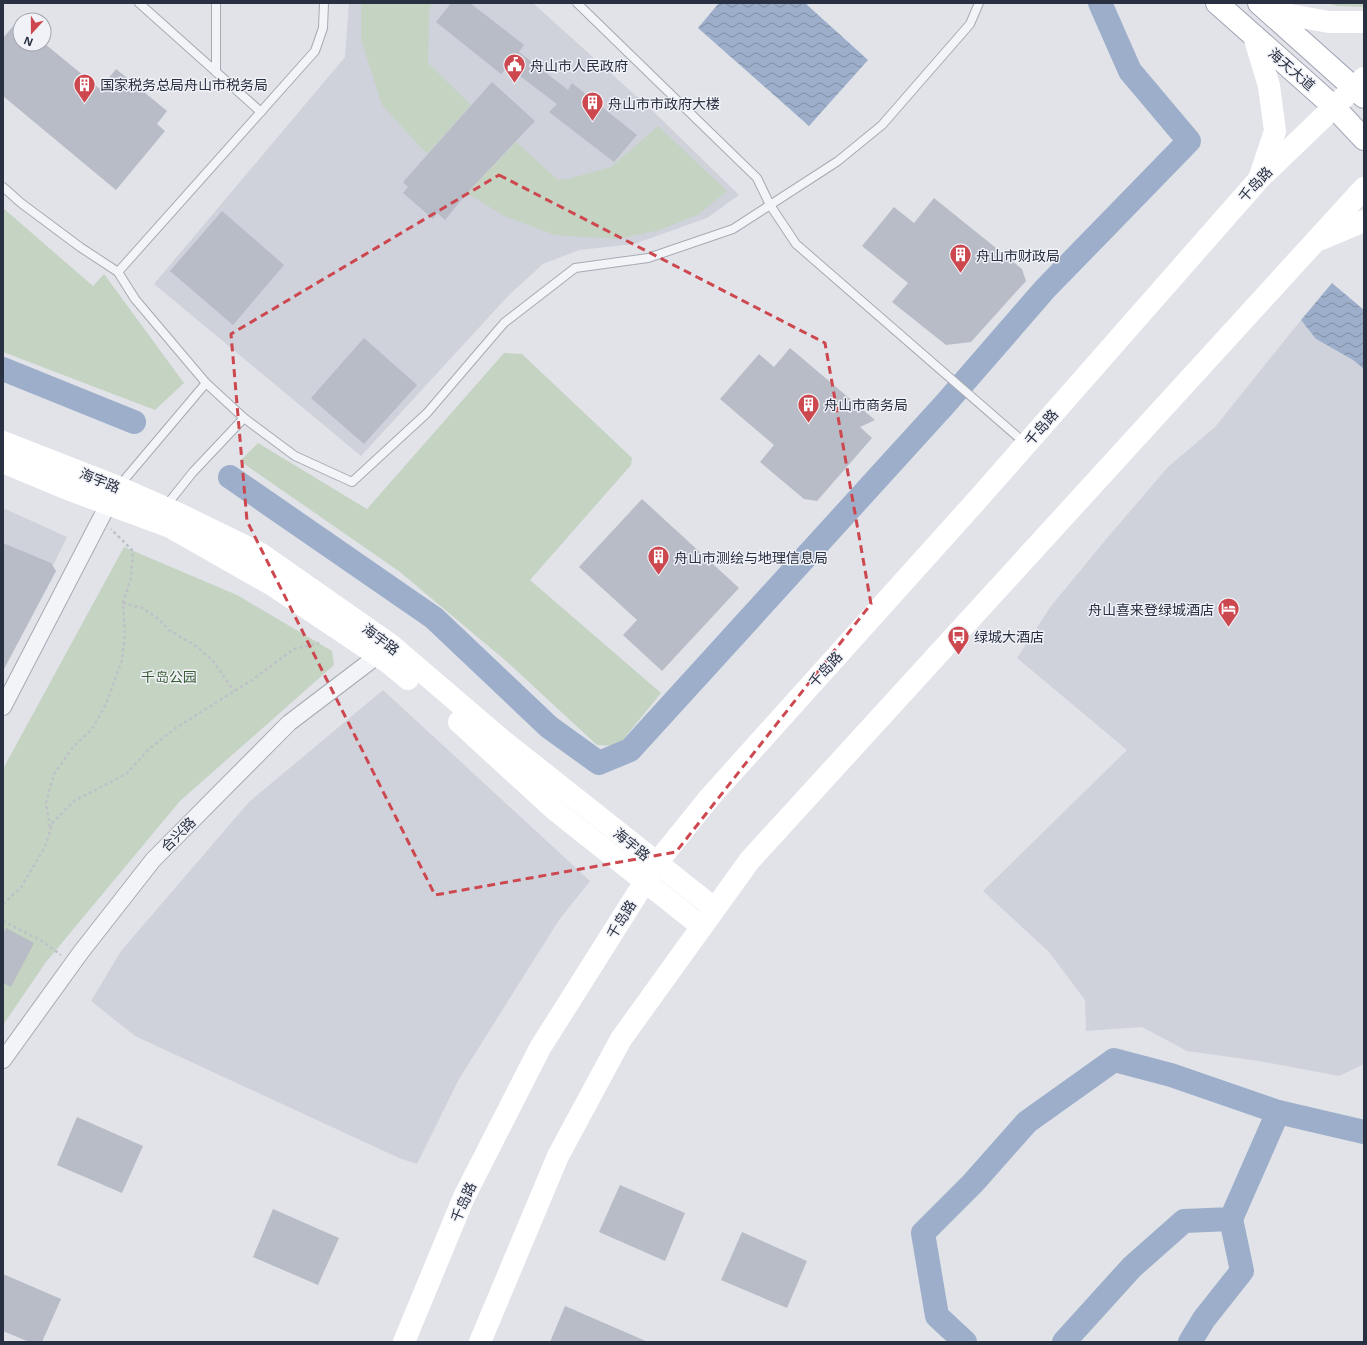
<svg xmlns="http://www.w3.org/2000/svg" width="1367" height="1345" viewBox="0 0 1367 1345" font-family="'Open Sans','Noto Sans SC',sans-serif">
<defs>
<pattern id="water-waves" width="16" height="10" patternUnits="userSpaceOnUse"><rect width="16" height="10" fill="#9caec9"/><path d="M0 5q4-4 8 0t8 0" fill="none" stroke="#7f8ea5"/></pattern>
</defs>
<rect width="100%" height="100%" fill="#e1e3e9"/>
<!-- built -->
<g fill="#cfd2db">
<path d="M349 3H533L656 114 739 195 707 218 634 244 579 250 543 264 509 295 361 456 154 284 345 57Z"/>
<path d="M1301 320 1316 339 1353 360 1364 369V1064L1339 1076 1259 1061 1187 1051 1142 1027 1086 1031 1085 1000 1049 952 983 891 1127 750 1017 658 1051 606 1108 537 1168 467 1215 427Z"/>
<path d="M3 508 67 537 3 667Z"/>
<path d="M383 690 590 881 559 920 459 1079 417 1164 399 1158 135 1036 91 1001 121 951 249 802Z"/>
</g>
<!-- green -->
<g fill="#c5d3c2">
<path d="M361 3H432L429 12 428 63 471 105 427 154 382 105 361 39Z"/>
<path d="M1326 3H1364V7L1337 6Z"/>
<path d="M658 126 727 191 699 214 660 230 618 239 555 235 504 216 467 193 516 142 558 180 568 179 611 167Z"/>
<path d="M3 208 93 286 104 274 184 383 155 410 3 352Z"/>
<path d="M504 353 522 354 632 458 631 465 530 580 661 693 618 746 597 745 505 660 400 572 240 461 258 443 367 509Z"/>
<path d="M124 547 237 595 332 651 334 665 180 801 46 962 3 1025V769Z"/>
</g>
<!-- water -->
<g fill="url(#water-waves)">
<path d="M719 3H805L868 60 809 126 698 28Z"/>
<path d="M1332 283 1364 310V369L1353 360 1316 339 1301 320Z"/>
</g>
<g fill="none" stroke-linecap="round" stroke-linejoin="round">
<!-- river -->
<g stroke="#9caec9" stroke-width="24">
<path d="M3 369 134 422"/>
<path d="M230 477 434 618 549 727 599 763 630 750 946 403 1045 289 1189 141 1130 71 1100 3"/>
<path d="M965 1342 937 1316 923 1233 973 1183 1027 1122 1114 1060 1171 1075 1278 1112 1364 1132"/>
<path d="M1064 1342 1132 1267 1184 1221 1231 1219 1278 1112"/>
<path d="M1190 1342 1204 1319 1242 1271 1231 1219"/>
</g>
</g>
<!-- building -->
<g fill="#b8bcc6">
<path d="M451 3H470L524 45 519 52 568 90 572 83 637 135 614 162 549 112 557 104 508 67 501 74 436 22Z"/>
<path d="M20 18V44H45L100 89 116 69 167 111 157 124 165 131 116 190 3 96V38Z"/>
<path d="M492 82 535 121 467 193 445 220 437 213 433 219 403 193 408 187 403 182Z"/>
<path d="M934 198 1022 269 1026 281 971 342 946 345 892 302 908 283 862 246 894 207 914 223Z"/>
<path d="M222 211 284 265 233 325 170 271Z"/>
<path d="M364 338 417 385 364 444 311 398Z"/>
<path d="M790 348 875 420 860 427 872 438 817 501 804 499 760 462 774 445 720 399 759 354 774 367Z"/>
<path d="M642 499 739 588 662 671 623 635 637 620 579 567Z"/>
<path d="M3 543 51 563 56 571 3 671Z"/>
<path d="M6 928 34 943 11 987 3 983V935Z"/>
<path d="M77 1117 143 1146 122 1193 57 1165Z"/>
<path d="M620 1185 685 1213 665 1261 599 1232Z"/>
<path d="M273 1209 339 1238 318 1285 253 1257Z"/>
<path d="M742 1232 807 1261 787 1308 721 1280Z"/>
<path d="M3 1274 61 1299 42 1342H29L3 1331Z"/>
<path d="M565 1306 648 1342H550Z"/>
</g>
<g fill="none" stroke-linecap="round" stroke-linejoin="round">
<defs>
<g id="lane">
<path d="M139 3 261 112"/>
<path d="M216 3V72"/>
<path d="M577 3 757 178 770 205 796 244 1026 444"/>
<path d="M3 187 21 203 80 247 118 272 135 299 206 383 244 418"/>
<path d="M118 272 315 51 323 28 324 3"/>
<path d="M119 486 206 383"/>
<path d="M165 507 193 472 244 418 295 456 352 482 427 413 504 323 575 268 648 258 733 229 838 161 882 125 970 24 979 3"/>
</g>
<g id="street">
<path d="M3 707 113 495"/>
<path d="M3 1060 81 952 153 860 289 723 385 650"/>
</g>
<g id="primary">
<path d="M1217 3 1333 106 1364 139"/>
<path d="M1259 3 1364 97"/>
</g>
</defs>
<!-- lane casing -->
<use href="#lane" stroke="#a6aab3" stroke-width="10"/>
<!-- street casing -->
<use href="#street" stroke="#a6aab3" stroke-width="18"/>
<!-- primary casing -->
<use href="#primary" stroke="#a0a6b5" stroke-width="24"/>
<!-- path -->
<g stroke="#bec1c8" stroke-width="2.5" stroke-dasharray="3 3" stroke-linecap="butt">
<path d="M123 603 142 608 156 617 169 630 196 646 213 661 234 691"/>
<path d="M50 827 46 803 54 774 73 747 92 729 106 704 122 660 125 633 123 603 131 578 133 551 111 529"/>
<path d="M3 904 21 887 45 847 53 822 74 801 126 774 149 749 177 727 252 680 294 649 319 643"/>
<path d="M3 921 42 941 61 955"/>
</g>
<!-- lane -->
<use href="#lane" stroke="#f3f4f8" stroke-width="8"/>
<!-- street -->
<use href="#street" stroke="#f3f4f8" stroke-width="16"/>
<!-- secondary -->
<g stroke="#fff" stroke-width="22">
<path d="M1262 5 1290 15 1329 22H1364"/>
<path d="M1254 36 1269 86 1275 131 1260 176"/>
<path d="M1321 239 1364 221"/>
<path d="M3 442 118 487 177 513 261 554 391 645 502 740 714 908"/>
<path d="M3 462 70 490 170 527 274 586 389 663 408 679"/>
<path d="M459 722 555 810 701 926"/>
<path d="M404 1342 464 1197 540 1048 656 864 710 797 978 499 1260 178 1364 78"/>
<path d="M480 1342 558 1156 621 1039 750 860 1364 188"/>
</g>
<!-- primary -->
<use href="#primary" stroke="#fff" stroke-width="22"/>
</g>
<!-- marked area -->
<path fill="none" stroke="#cd474f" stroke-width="3" stroke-dasharray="8 5" stroke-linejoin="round" d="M499 175 825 343 871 604 676 852 435 895 247 521 231 334Z"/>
<!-- icons -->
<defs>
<symbol id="civic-pin" viewBox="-11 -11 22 30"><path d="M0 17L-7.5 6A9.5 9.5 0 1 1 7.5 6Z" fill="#cd474f" stroke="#f0f2f7"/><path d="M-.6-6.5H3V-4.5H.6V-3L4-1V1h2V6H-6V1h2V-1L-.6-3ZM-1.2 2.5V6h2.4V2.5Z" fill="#fff"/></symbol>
<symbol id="building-pin" viewBox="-11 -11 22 30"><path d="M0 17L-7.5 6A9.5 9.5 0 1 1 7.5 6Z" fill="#cd474f" stroke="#f0f2f7"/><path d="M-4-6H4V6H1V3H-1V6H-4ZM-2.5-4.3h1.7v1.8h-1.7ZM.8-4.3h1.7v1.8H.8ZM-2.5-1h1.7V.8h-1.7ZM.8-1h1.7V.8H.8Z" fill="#fff"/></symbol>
<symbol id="hotel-pin" viewBox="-11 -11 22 30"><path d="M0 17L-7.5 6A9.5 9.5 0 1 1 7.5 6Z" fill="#cd474f" stroke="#f0f2f7"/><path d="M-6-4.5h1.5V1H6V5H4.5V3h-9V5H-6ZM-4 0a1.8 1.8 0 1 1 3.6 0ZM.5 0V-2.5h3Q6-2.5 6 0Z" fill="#fff"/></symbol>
<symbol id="bus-pin" viewBox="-11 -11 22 30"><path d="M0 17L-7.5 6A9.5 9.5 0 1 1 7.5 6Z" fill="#cd474f" stroke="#f0f2f7"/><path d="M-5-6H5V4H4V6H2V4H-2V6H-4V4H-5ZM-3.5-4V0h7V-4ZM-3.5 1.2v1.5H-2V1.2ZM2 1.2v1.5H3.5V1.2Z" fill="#fff"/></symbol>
</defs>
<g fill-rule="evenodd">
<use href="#civic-pin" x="502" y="52" width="25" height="34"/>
<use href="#building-pin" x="72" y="72" width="25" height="34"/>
<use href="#building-pin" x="580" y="90" width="25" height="34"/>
<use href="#building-pin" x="948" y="242" width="25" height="34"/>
<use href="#building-pin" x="796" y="392" width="25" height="34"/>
<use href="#building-pin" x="646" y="544" width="25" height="34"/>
<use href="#hotel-pin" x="1216" y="596" width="25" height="34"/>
<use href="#bus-pin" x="946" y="624" width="25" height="34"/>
</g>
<g text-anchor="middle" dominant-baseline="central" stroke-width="3" stroke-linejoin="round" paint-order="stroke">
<!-- poi labels -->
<g font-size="14" fill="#293041" stroke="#f0f2f7" text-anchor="start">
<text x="530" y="65">舟山市人民政府</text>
<text x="100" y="84">国家税务总局舟山市税务局</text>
<text x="608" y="103">舟山市市政府大楼</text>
<text x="976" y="255">舟山市财政局</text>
<text x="824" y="404">舟山市商务局</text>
<text x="674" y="557">舟山市测绘与地理信息局</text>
<text x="1214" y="609" text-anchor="end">舟山喜来登绿城酒店</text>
<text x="974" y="636">绿城大酒店</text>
</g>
<!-- street labels -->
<g font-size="14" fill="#293041" stroke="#f0f2f7">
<text transform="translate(1292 69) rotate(41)">海天大道</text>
<text transform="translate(1255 184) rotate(-47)">千岛路</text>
<text transform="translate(1041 427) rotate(-49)">千岛路</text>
<text transform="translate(100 480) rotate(22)">海宇路</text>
<text transform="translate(381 639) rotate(37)">海宇路</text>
<text transform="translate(825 669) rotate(-48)">千岛路</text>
<text transform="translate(178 834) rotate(-45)">合兴路</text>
<text transform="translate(632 844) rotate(39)">海宇路</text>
<text transform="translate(621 919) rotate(-58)">千岛路</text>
<text transform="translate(463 1202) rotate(-66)">千岛路</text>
</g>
<!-- park labels -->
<g font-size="14" fill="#3a5c36" stroke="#f0f2f7">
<text x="169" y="676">千岛公园</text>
</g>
</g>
<!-- border -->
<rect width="1367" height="1345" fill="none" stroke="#293041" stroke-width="8"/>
<!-- north arrow -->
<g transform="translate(32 32) rotate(201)"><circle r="19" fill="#f0f2f7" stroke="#a0a4ae"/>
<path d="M0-3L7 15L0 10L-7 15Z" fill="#cd474f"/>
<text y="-6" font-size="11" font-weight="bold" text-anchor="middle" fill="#293041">N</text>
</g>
</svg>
